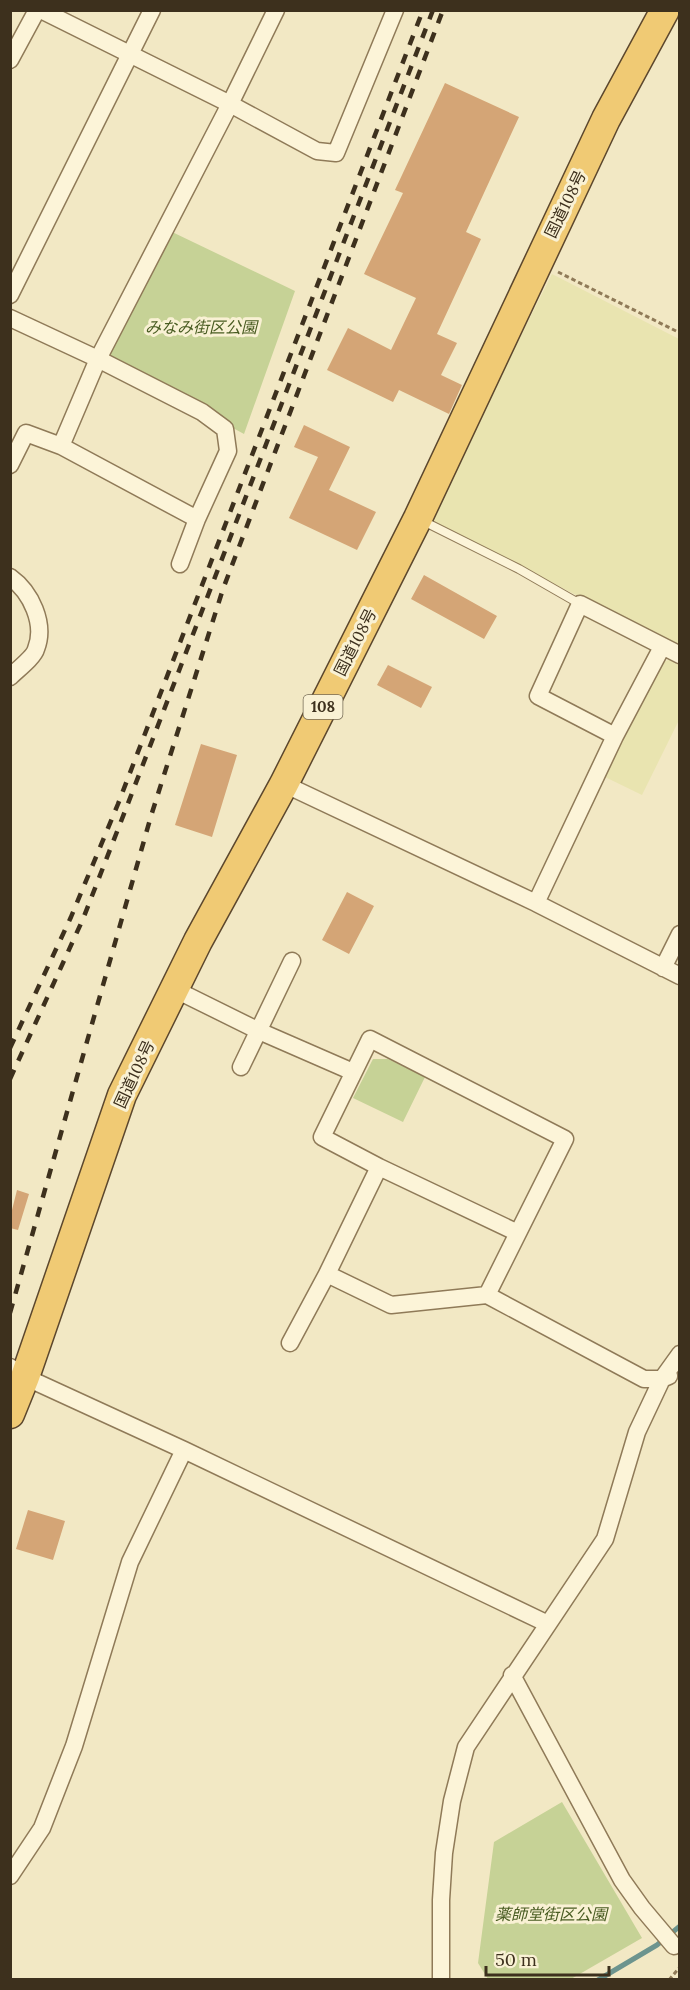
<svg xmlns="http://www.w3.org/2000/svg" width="690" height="1990" font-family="Lora,'Noto Sans JP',serif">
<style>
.farmland{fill:#e9e4b0}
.green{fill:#c6d296}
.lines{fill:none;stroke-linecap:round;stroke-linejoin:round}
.stream{stroke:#6c948e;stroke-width:5}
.building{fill:#d4a576}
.service-casing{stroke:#8f7a58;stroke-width:10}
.minor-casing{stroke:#8f7a58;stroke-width:19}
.trunk-casing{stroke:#5c472d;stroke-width:31}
.path{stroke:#8f7a58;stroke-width:3;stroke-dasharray:4.5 3;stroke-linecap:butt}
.service{stroke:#fcf4d8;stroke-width:8}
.minor{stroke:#fcf4d8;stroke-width:16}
.trunk{stroke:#f0ca74;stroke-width:28}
.rail{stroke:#3d301d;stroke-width:4.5;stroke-dasharray:10 10;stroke-linecap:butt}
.labels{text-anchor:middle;stroke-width:6;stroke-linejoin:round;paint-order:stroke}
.shield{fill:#f9f1d4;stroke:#756a54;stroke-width:1.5}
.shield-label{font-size:15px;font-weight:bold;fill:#3d301d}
.street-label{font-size:16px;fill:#3d301d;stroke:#f9f1d4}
.park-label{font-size:16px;font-style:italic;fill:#495c22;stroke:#f9f1d4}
</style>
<rect width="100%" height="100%" fill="#f2e8c4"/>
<path class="farmland" d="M552 274 679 339V648L428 519Z
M671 659 679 664V720L642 795 605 777 661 663Z"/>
<path class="green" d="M168 230 295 291 244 434 105 358Z
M373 1059H388L425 1077 403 1122 353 1098Z
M562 1802 642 1938 571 1979H488L478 1963 494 1842Z"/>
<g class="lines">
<path class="stream" d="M598 1980 657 1945 680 1926"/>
</g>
<path class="building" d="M445 83 519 117 466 232 481 239 437 334 457 343 441 375 462 385 449 414 399 390 393 402 327 370 348 328 391 350 416 298 364 274 403 193 395 190Z
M304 425 350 447 329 490 376 512 357 550 289 518 318 457 294 447Z
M424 575 497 616 484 639 411 599Z
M388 665 432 687 421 708 377 685Z
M201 744 237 755 212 837 175 825Z
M347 892 374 906 349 954 322 940Z
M17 1190 29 1194 18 1230 10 1228V1218Z
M28 1510 65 1521 53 1560 16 1549Z"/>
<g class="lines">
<defs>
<path id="service" d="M421 520 519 569 580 604"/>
<path id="minor" d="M41 10 230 104 317 151 336 153 395 10
M10 60 37 10
M10 295 152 10
M10 318 98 359 202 412 225 429 228 451 197 519 61 446 98 359 230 104 276 10
M10 465 26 433 61 446
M180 564 197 519
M10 577C31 592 46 624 36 649 34 657 17 670 10 677
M615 736 538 696 580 604 680 655
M284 784 536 903 680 976
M536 903 615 736 662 647
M663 968 680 934
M174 989 259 1031 353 1072
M241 1067 292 961
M327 1274 391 1305 487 1295 644 1379H662L669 1376
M487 1295 565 1139 370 1039 322 1137 379 1167 518 1233
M290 1343 327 1274 379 1167
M10 1367 25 1377 184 1450 548 1624
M512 1675 622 1880 642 1908 674 1946
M10 1876 42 1828 74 1746 130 1562 184 1450
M441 1980V1900L444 1853 452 1801 466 1747 605 1539 637 1432 662 1379 680 1354"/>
<path id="trunk" d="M10 1414 25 1377 122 1095 198 941 284 784 418 518 606 119 665 10"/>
</defs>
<use href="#service" class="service-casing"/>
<use href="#minor" class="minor-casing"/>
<use href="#trunk" class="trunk-casing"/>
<path class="path" d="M558 272 680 333
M669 1980 680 1967"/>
<use href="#service" class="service"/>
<use href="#minor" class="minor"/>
<use href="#trunk" class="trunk"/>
<path class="rail" d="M10 1048 71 917 118 804 423 10
M10 1079 83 919 127 806 433 10
M10 1313 151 816 223 589 443 10"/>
</g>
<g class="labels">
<rect class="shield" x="303.5" y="695" width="39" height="24" rx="4.5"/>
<g class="shield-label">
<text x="323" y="712">108</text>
</g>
<g class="street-label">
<text transform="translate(565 204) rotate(-64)" y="6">国道108号</text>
<text transform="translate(355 642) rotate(-63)" y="6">国道108号</text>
<text transform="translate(134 1074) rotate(-65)" y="6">国道108号</text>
</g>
<g class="park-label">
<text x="201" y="333">みなみ街区公園</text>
<text x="551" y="1920">薬師堂街区公園</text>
</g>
</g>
<rect width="690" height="1990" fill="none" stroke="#3d301d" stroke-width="24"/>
<path d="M486 1966v9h123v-9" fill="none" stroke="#3d301d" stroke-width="3"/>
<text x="495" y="1966" font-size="18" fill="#3d301d" stroke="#f9f1d4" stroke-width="4.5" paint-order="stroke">50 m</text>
</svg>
